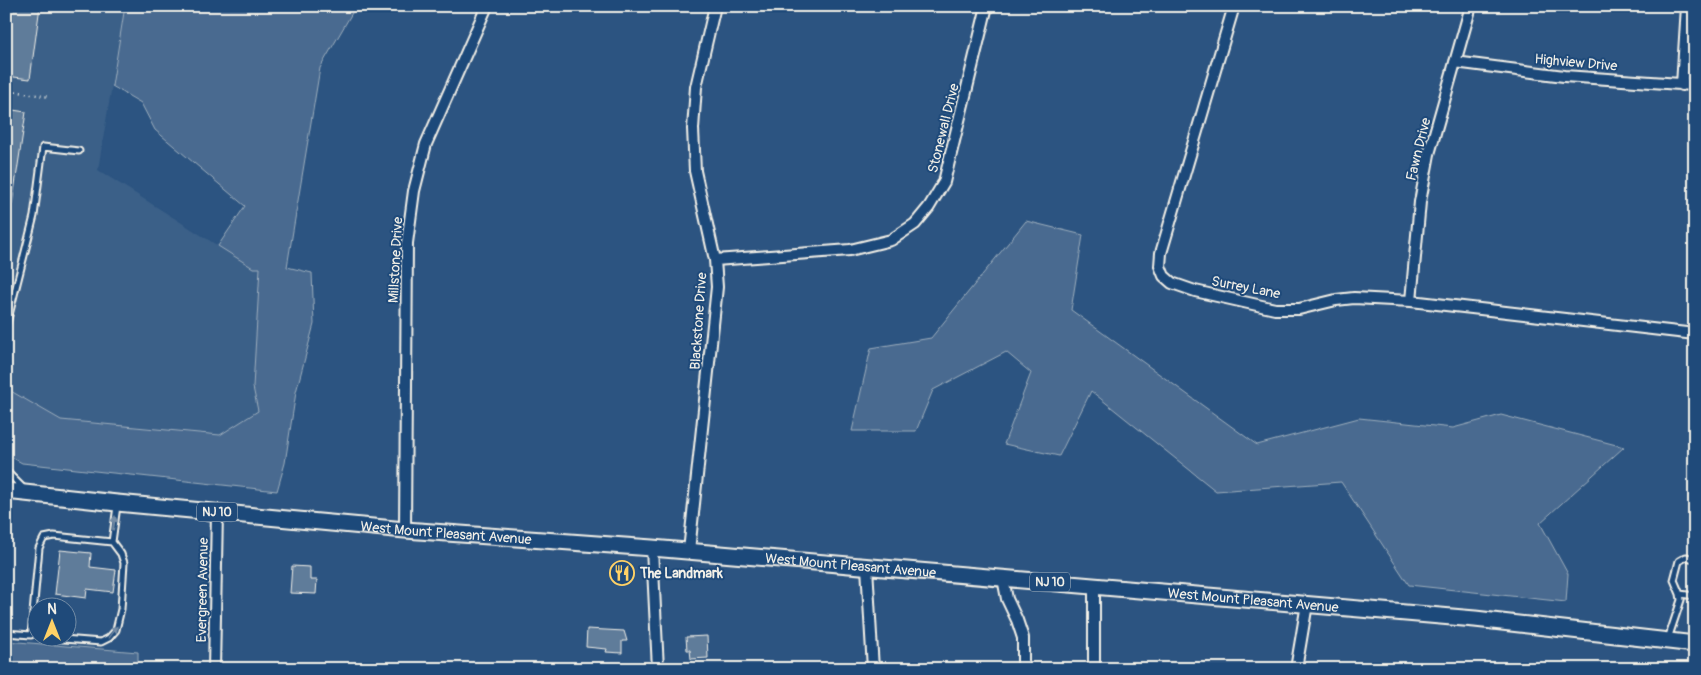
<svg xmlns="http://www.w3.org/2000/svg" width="1701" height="675" font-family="Pangolin,sans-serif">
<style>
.built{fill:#3b6088}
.green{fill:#496b90;stroke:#9eaebc}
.building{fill:#5e7b9a;stroke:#f4f1e8}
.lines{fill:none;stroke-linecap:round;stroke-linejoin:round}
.lane-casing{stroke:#f4f1e8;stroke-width:9}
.street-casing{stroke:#f4f1e8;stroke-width:14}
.primary-casing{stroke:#f4f1e8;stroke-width:19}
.path{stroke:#f4f1e8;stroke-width:2.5;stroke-dasharray:1 4;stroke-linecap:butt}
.lane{stroke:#1f4a7a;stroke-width:5}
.street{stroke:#1f4a7a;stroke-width:10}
.primary{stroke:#1f4a7a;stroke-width:15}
.oneway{fill:#748da6}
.labels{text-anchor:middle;stroke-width:4;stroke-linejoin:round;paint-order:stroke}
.shield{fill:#1f4a7a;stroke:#b4bfc7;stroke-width:1}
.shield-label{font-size:12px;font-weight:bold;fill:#f4f1e8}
.street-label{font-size:14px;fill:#f4f1e8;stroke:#1f4a7a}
.poi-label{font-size:14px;font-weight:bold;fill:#f4f1e8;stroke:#1f4a7a;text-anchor:start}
</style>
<rect width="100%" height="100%" fill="#2c5481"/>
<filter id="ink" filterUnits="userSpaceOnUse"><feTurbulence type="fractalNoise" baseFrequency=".02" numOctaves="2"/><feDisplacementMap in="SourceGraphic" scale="10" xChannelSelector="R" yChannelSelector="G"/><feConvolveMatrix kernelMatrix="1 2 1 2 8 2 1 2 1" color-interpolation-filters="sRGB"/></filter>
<g filter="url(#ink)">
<path class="built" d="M6 6H125L98 170 253 268H260L253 387 258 412 220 435 61 420 9 390 6 392Z"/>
<path class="green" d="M125 6H356L320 68 287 267 312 273 314 324 296 392 285 463 277 491 22 463 6 454V395L9 390 61 420 220 435 258 411 253 387 260 268H253L218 246 245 206 155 130 141 103 112 86Z
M1026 221 1083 235 1071 310 1257 445 1359 418 1453 428 1501 415 1624 447 1540 523 1568 574 1566 602 1409 585 1341 482 1216 491 1091 391 1059 456 1004 444 1031 373 1006 352 933 390 916 431H852L871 348 931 338Z
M6 641 138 652V669H84L6 663Z"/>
<path class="building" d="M6 6H40L30 79 6 76Z
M6 109 26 112 12 205 6 204Z
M60 550 91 553 90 567 116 570 113 592 87 589 86 598 55 594Z
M292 566 310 567V580H317L316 594 290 593Z
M587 629 624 631 627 641H622V653L606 652 607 649 586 647Z
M707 636 708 658 691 659 690 650H687L686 637Z"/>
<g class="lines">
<defs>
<path id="lane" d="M6 327 34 216 43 147 79 151
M6 471 25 490
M112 542 117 506
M1680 594 1695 596
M6 633 31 635 39 548 44 538 54 536 112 542 121 554 124 563 121 609 116 630 109 638 101 642 51 638
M1668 639 1681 600 1680 594 1674 580 1679 561 1686 557 1695 559"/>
<path id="street" d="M1234 6 1161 253 1160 266 1164 276 1172 283 1195 291 1275 309H1299L1336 300 1354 298 1411 301 1695 334
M1455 62 1564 76 1695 85
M1682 85 1687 6
M715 260 850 250 891 240 915 224 929 207 944 182 987 6
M1411 301 1420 202 1429 154 1471 6
M405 530 407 243 414 191 426 144 487 6
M652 548 658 669
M689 551 717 287 715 260 695 171 693 129 696 87 715 6
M867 567 873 669
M1003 578 1007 599 1017 620 1023 638V669
M214 669 217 512
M1094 669V586
M1296 669 1307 604"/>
<g id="primary">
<path id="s1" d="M6 491 117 503 405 530 652 548 1475 619 1695 644"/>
</g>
</defs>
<use href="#lane" class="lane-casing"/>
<use href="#street" class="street-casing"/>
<use href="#primary" class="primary-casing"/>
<path class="path" d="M6 90 50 97"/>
<use href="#lane" class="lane"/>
<use href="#street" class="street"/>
<use href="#primary" class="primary"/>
</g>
<defs><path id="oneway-solid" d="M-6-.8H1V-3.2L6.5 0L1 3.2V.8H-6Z" transform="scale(1.25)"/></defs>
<g class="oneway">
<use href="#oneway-solid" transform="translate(114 523) rotate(-82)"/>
<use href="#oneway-solid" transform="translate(113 632) rotate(-54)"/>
</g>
</g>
<defs>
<symbol id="restaurant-ring" viewBox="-11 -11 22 22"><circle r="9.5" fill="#1f4a7a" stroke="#ffd166" stroke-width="1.5"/><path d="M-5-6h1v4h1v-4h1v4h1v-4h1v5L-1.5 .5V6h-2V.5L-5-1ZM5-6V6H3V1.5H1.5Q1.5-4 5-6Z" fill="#ffd166"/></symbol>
</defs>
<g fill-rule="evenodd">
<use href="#restaurant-ring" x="608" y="559" width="28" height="28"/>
</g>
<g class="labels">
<g class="shield">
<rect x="197" y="502.5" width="40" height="19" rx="4"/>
<rect x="1030" y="572.5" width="40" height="19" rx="4"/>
</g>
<g class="shield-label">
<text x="217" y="516">NJ 10</text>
<text x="1050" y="586">NJ 10</text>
</g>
<g class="street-label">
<text transform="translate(1576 62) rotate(5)" y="5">Highview Drive</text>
<text transform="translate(943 128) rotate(-76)" y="5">Stonewall Drive</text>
<text transform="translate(1418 149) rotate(-76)" y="5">Fawn Drive</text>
<text transform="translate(395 260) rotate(-87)" y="5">Millstone Drive</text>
<text transform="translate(1246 287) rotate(11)" y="5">Surrey Lane</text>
<text transform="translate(698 321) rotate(-86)" y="5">Blackstone Drive</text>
<text dy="5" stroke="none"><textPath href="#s1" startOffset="442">West Mount Pleasant Avenue</textPath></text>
<text dy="5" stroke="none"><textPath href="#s1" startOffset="848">West Mount Pleasant Avenue</textPath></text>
<text transform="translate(202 590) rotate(-89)" y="5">Evergreen Avenue</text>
<text dy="5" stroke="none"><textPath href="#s1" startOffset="1252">West Mount Pleasant Avenue</textPath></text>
</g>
<g class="poi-label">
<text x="640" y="578">The Landmark</text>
</g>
</g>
<rect width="1701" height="675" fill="none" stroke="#1f4a7a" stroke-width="25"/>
<rect x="12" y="12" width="1676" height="650" fill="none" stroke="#f4f1e8" stroke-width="2" filter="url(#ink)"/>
<g transform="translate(52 622)"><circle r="24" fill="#1f4a7a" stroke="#748da6"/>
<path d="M0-4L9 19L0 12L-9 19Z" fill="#ffd166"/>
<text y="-8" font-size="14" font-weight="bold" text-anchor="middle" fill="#f4f1e8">N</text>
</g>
</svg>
